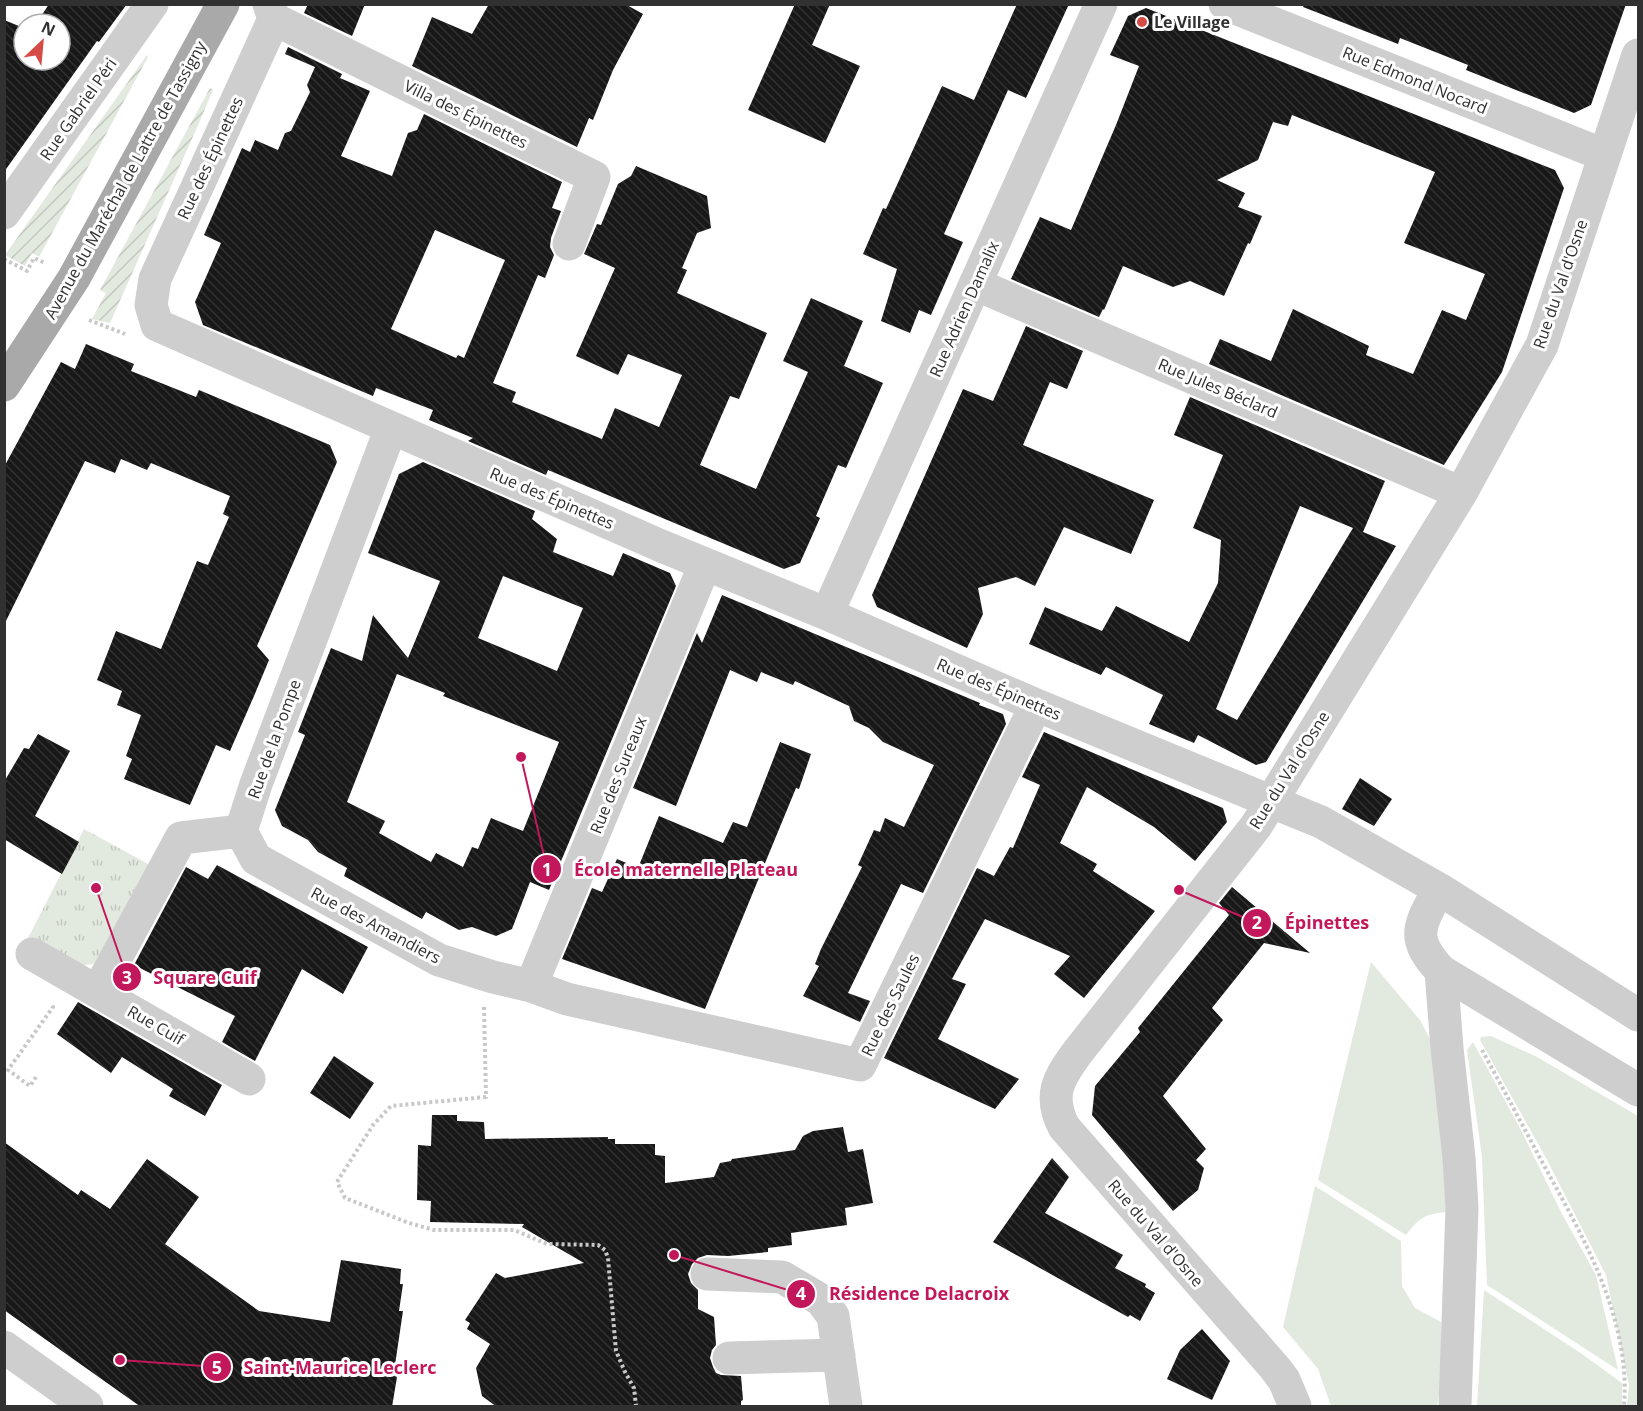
<svg xmlns="http://www.w3.org/2000/svg" width="1643" height="1411" font-family="'Open Sans',sans-serif">
<style>
.grass{fill:#e2e9de}
.park{fill:url(#park-tufts)}
.garden{fill:url(#garden-furrows)}
.building{fill:url(#building-back-hatch);fill-rule:evenodd}
.lines{fill:none;stroke-linecap:round;stroke-linejoin:round}
.path{stroke:#c8c8c8;stroke-width:4;stroke-dasharray:3 3;stroke-linecap:butt}
.minor{stroke:#cecece;stroke-width:33}
.major{stroke:#a9a9a9;stroke-width:33}
.poi-dot{fill:#d54c46;stroke:#fff;stroke-width:2}
.labels{text-anchor:middle;stroke-width:6;stroke-linejoin:round;paint-order:stroke}
.poi-label{font-size:16px;font-weight:bold;fill:#313131;stroke:#fff;text-anchor:start}
.street-label{font-size:16px;fill:#313131;stroke:#fff}
.leader{fill:none;stroke:#c2185b;stroke-width:2}
.callout-dot{fill:#c2185b;stroke:#fff;stroke-width:2}
.mark-label{font-size:18px;text-anchor:middle;font-weight:bold;fill:#fff}
.callout-label{font-size:18px;text-anchor:middle;font-weight:bold;fill:#c2185b;stroke:#fff;stroke-width:6;stroke-linejoin:round;paint-order:stroke}
</style>
<defs>
<pattern id="park-tufts" width="24" height="20" patternUnits="userSpaceOnUse" patternTransform="scale(1.5)"><rect width="24" height="20" fill="#e2e9de"/><path d="M3 7l-1-3M5 7V3M7 7l1-3M15 17l-1-3M17 17v-4M19 17l1-3" fill="none" stroke="#c2c8bf"/></pattern>
<pattern id="garden-furrows" width="10" height="10" patternUnits="userSpaceOnUse" patternTransform="scale(1.5)"><rect width="10" height="10" fill="#e2e9de"/><path d="M-1 1l2-2M0 10L10 0M9 11l2-2" fill="none" stroke="#c2c8bf"/></pattern>
<pattern id="building-back-hatch" width="6" height="6" patternUnits="userSpaceOnUse" patternTransform="scale(1.5)"><rect width="6" height="6" fill="#181818"/><path d="M-1 5l2 2M0 0l6 6M5-1l2 2" fill="none" stroke="#313131"/></pattern>
</defs>
<rect width="100%" height="100%" fill="#fff"/>
<path class="grass" d="M1371 962 1420 1020 1430 1039 1441 1130 1447 1212C1424 1214 1419 1218 1406 1235L1318 1180Z
M1491 1036 1537 1057 1638 1116V1406H1627L1629 1385 1606 1275 1546 1158 1480 1040 1481 1037Z
M1473 1042 1521 1130 1562 1214 1596 1275 1618 1370 1487 1285 1482 1157 1467 1050Z
M1315 1186 1401 1241 1402 1286 1415 1308 1441 1322 1442 1377 1437 1406H1331L1318 1369 1283 1327Z
M1484 1290 1582 1354 1622 1383V1406H1477Z"/>
<path class="park" d="M84 829 150 865 94 964 79 966 71 964 28 938Z"/>
<path class="garden" d="M147 55 148 57 39 257 32 253 25 266 5 255Z
M210 88 213 90 199 123 110 323 92 319 106 293 100 290Z"/>
<path class="building" d="M49 4H127L99 42 97 41 4 172V20L24 28V60H60V24H28L32 15 40 18Z
M308 4H365L352 36 304 13Z
M489 4H625L643 14 613 70 593 120 589 118 577 147 412 66 432 17 472 34Z
M795 4H830L812 45 860 66 825 143 748 110Z
M1017 4H1069L1026 98 1008 90 944 234 963 242 931 315 919 310 910 333 881 321 897 269 863 254 883 208 886 209 942 86 974 100Z
M1304 4H1626L1591 105 1574 113 1466 70 1468 65 1400 38 1398 44 1303 7Z
M1146 8 1555 170 1564 188 1502 372 1444 465 1209 364 1220 339 1271 361 1293 309 1369 346 1366 355 1413 374 1442 310 1466 320 1485 274 1404 243 1435 172 1292 115 1288 126 1273 122 1258 160 1217 180 1245 193 1238 207 1262 216 1250 244 1248 243 1224 296 1190 281 1173 287 1123 266 1104 310 1103 309 1099 317 1011 279 1040 217 1071 230 1116 125 1139 66 1110 55 1128 16Z
M288 47 342 74 340 78 370 91 341 156 392 176 408 133 417 130 424 114 562 182 552 208 561 211 551 238 550 247 554 255 545 278 538 275 493 383 516 392 512 402 602 439 615 408 659 427 682 375 628 354 618 375 576 356 615 268 584 254 597 224 601 225 618 184 631 176 636 166 707 196 711 228 697 233 682 268 687 270 677 293 767 333 739 399 730 396 700 465 756 489 808 372 783 361 811 298 863 321 844 366 883 383 846 468 838 465 816 516 820 518 800 563 784 569 548 470 546 475 468 441 473 438 429 420 433 410 376 388 373 396 203 325 195 302 221 243 204 235 242 148 250 152 255 140 278 150 285 133 291 131 310 92 307 85 315 67 285 54ZM435 230 505 260 464 358 458 355 456 358 391 329Z
M1026 326 1083 351 1067 389 1050 382 1023 445 1154 500 1131 554 1064 527 1035 586 1016 577 978 588 983 614 967 648 877 607 872 595 963 389 993 401Z
M86 344 134 364 131 371 196 397 199 390 330 445 337 462 257 646 269 660 254 696 230 751 216 745 190 805 124 779 132 759 126 756 141 715 117 705 122 691 97 680 116 631 161 649 197 561 208 565 229 517 223 514 230 496 151 463 147 470 121 459 115 473 85 461 4 625V467L61 362 75 369Z
M1190 397 1385 481 1363 532 1356 529 1396 546 1266 762 1256 765 1198 735 1194 743 1149 724 1163 695 1106 667 1101 675 1029 644 1045 607 1102 631 1116 606 1189 642 1218 583 1221 540 1193 528 1223 455 1174 435ZM1300 506 1353 528 1237 720 1216 709Z
M423 462 535 511 532 519 557 539 553 552 613 576 623 553 670 573 676 586 549 890 530 882 512 929 496 936 472 927 459 930 426 912 422 919 344 876 347 868 318 852 308 840 282 826 275 810 305 735 298 732 331 648 362 661 373 615 408 658 440 581 368 553 399 474ZM503 576 583 608 557 671 478 638ZM397 674 445 693 443 696 559 742 523 831 491 818 478 849 472 847 463 867 436 853 431 862 379 833 385 821 347 802Z
M722 595 980 703 979 705 1003 714 1006 724 923 893 901 884 848 993 870 1001 860 1022 803 996 819 966 815 964 821 949 862 867 858 865 874 830 880 832 885 818 904 827 934 765 883 742 869 728 854 721 849 706 795 681 793 685 761 672 757 682 730 670 676 806 633 788 697 633 702 643Z
M1044 732 1223 808 1227 822 1195 861 1154 827 1087 787 1060 843 1097 864 1093 871 1155 911 1084 998 1054 974 1070 956 985 919 952 979 966 984 938 1039 1019 1079 995 1109 884 1058 977 868 994 876 1010 847 1013 848 1040 785 1022 777Z
M38 734 70 751 35 816 79 842 62 874 4 839V782L24 748 29 749Z
M780 742 811 754 799 789 796 788 705 1009 562 959 592 888 602 892 617 859 638 868 659 816 723 843 733 822 747 827Z
M1360 778 1392 799 1374 826 1342 809Z
M217 865 368 947 343 994 302 969 255 1061 222 1042 235 1016 134 965 186 867 208 879Z
M1232 887 1310 953 1264 943 1212 1008 1223 1020 1163 1096 1206 1149 1196 1160 1204 1168 1198 1190 1173 1211 1092 1115 1095 1086 1140 1032 1138 1028 1229 915 1219 903Z
M78 1002 222 1085 205 1116 169 1096 173 1089 122 1057 111 1073 57 1034Z
M334 1056 374 1083 350 1119 310 1093Z
M432 1115H457V1121L484 1122 485 1139 608 1137V1139H615V1144H655V1155L665 1156V1183L714 1177 720 1163 731 1161 732 1159 795 1150 803 1136 813 1131 843 1127 848 1152 863 1149 873 1203 845 1208 847 1225 791 1233 792 1245 768 1248V1252L728 1256 707 1255 698 1258 692 1264 688 1274 691 1283 698 1290V1309L714 1317 716 1345 712 1350 710 1358 713 1367 716 1373 721 1375 741 1376 743 1400 741 1401V1407H497L482 1396 476 1368 490 1344 467 1329 470 1323 465 1320 496 1273 505 1278 584 1263 522 1227 524 1224 430 1222 431 1201 417 1200 418 1145 431 1146Z
M4 1142 78 1195 81 1190 110 1209 147 1159 199 1197 165 1244 259 1311 330 1322 341 1260 401 1269 400 1284H403L399 1311H403L395 1365H399L392 1407H141L4 1310Z
M1052 1158 1069 1177 1045 1213 1123 1255 1115 1268 1146 1284 1145 1287 1155 1293 1140 1321 1130 1315 1128 1317 993 1242Z
M1202 1329 1230 1361 1212 1400 1167 1379 1180 1350Z"/>
<g class="lines">
<path class="path" d="M4 259 27 271 34 258 45 263
M89 320 125 334
M484 1007 486 1097 391 1106 373 1125 337 1182 345 1198 409 1223 434 1230H514L547 1244 598 1245 605 1250 608 1258 616 1351 625 1372 634 1388 636 1406
M1482 1050C1504 1090 1525 1130 1547 1171 1586 1242 1631 1322 1624 1406
M36 1077 30 1086 8 1070 53 1007 51 1005"/>
<path class="minor" d="M269 4 274 19 155 279 151 305 157 325 659 545 827 614 1036 705 1321 822 1439 889 1638 1015
M1225 4 1604 155
M274 19 594 177 569 244
M4 213 152 4
M975 284 1461 493
M827 614 1101 4
M241 831 256 859 439 960 493 977 531 986 567 999 860 1065 1036 705
M1439 889C1420 925 1409 937 1441 971L1638 1090
M32 954 249 1079
M1441 971 1447 1048 1459 1158 1462 1208 1455 1406
M531 986 705 564
M98 991 181 838 241 831 256 784 391 428
M707 1274 782 1277 821 1300 833 1316 846 1406
M4 1347 87 1406
M729 1358 839 1355
M1295 1406 1284 1380 1275 1368 1064 1127C1048 1096 1058 1079 1077 1053L1256 826 1461 493 1542 345 1638 55"/>
<path class="major" d="M4 385 74 278 223 4"/>
</g>
<circle class="poi-dot" cx="1142" cy="22" r="6"/>
<g class="labels">
<g class="poi-label">
<text x="1154" y="28">Le Village</text>
</g>
<g class="street-label">
<text transform="translate(1415 80) rotate(22)" y="6">Rue Edmond Nocard</text>
<text transform="translate(78 109) rotate(-55)" y="6">Rue Gabriel Péri</text>
<text transform="translate(466 114) rotate(26)" y="6">Villa des Épinettes</text>
<text transform="translate(210 158) rotate(-65)" y="6">Rue des Épinettes</text>
<text transform="translate(125 180) rotate(-61)" y="6">Avenue du Maréchal de Lattre de Tassigny</text>
<text transform="translate(1560 284) rotate(-71)" y="6">Rue du Val d'Osne</text>
<text transform="translate(964 309) rotate(-66)" y="6">Rue Adrien Damalix</text>
<text transform="translate(1218 388) rotate(23)" y="6">Rue Jules Béclard</text>
<text transform="translate(552 498) rotate(23)" y="6">Rue des Épinettes</text>
<text transform="translate(999 689) rotate(23)" y="6">Rue des Épinettes</text>
<text transform="translate(274 739) rotate(-70)" y="6">Rue de la Pompe</text>
<text transform="translate(1289 770) rotate(-58)" y="6">Rue du Val d'Osne</text>
<text transform="translate(618 775) rotate(-68)" y="6">Rue des Sureaux</text>
<text transform="translate(376 925) rotate(28)" y="6">Rue des Amandiers</text>
<text transform="translate(890 1005) rotate(-64)" y="6">Rue des Saules</text>
<text transform="translate(156 1025) rotate(30)" y="6">Rue Cuif</text>
<text transform="translate(1156 1233) rotate(49)" y="6">Rue du Val d'Osne</text>
</g>
</g>
<path class="leader" d="M521 757L547 869M1179 890L1257 923M96 888L127 977M674 1255L801 1294M120 1360L217 1367"/>
<g class="callout-dot">
<circle cx="521" cy="757" r="6"/>
<circle cx="1179" cy="890" r="6"/>
<circle cx="96" cy="888" r="6"/>
<circle cx="674" cy="1255" r="6"/>
<circle cx="120" cy="1360" r="6"/>
<circle cx="547" cy="869" r="15"/>
<circle cx="1257" cy="923" r="15"/>
<circle cx="127" cy="977" r="15"/>
<circle cx="801" cy="1294" r="15"/>
<circle cx="217" cy="1367" r="15"/>
</g>
<g class="mark-label">
<text x="547" y="876">1</text>
<text x="1257" y="929">2</text>
<text x="127" y="984">3</text>
<text x="801" y="1300">4</text>
<text x="217" y="1374">5</text>
</g>
<g class="callout-label">
<text x="686" y="876">École maternelle Plateau</text>
<text x="1327" y="929">Épinettes</text>
<text x="205" y="984">Square Cuif</text>
<text x="919" y="1300">Résidence Delacroix</text>
<text x="340" y="1374">Saint-Maurice Leclerc</text>
</g>
<rect width="1643" height="1411" fill="none" stroke="#313131" stroke-width="12"/>
<g transform="translate(42 42) rotate(26)"><circle r="28" fill="#ffffff" stroke="#adadad" stroke-width="1.5"/>
<path d="M0-4.5L10 22L0 15L-10 22Z" fill="#d54c46"/>
<text y="-9" font-size="16" font-weight="bold" text-anchor="middle" fill="#313131">N</text>
</g>
</svg>
